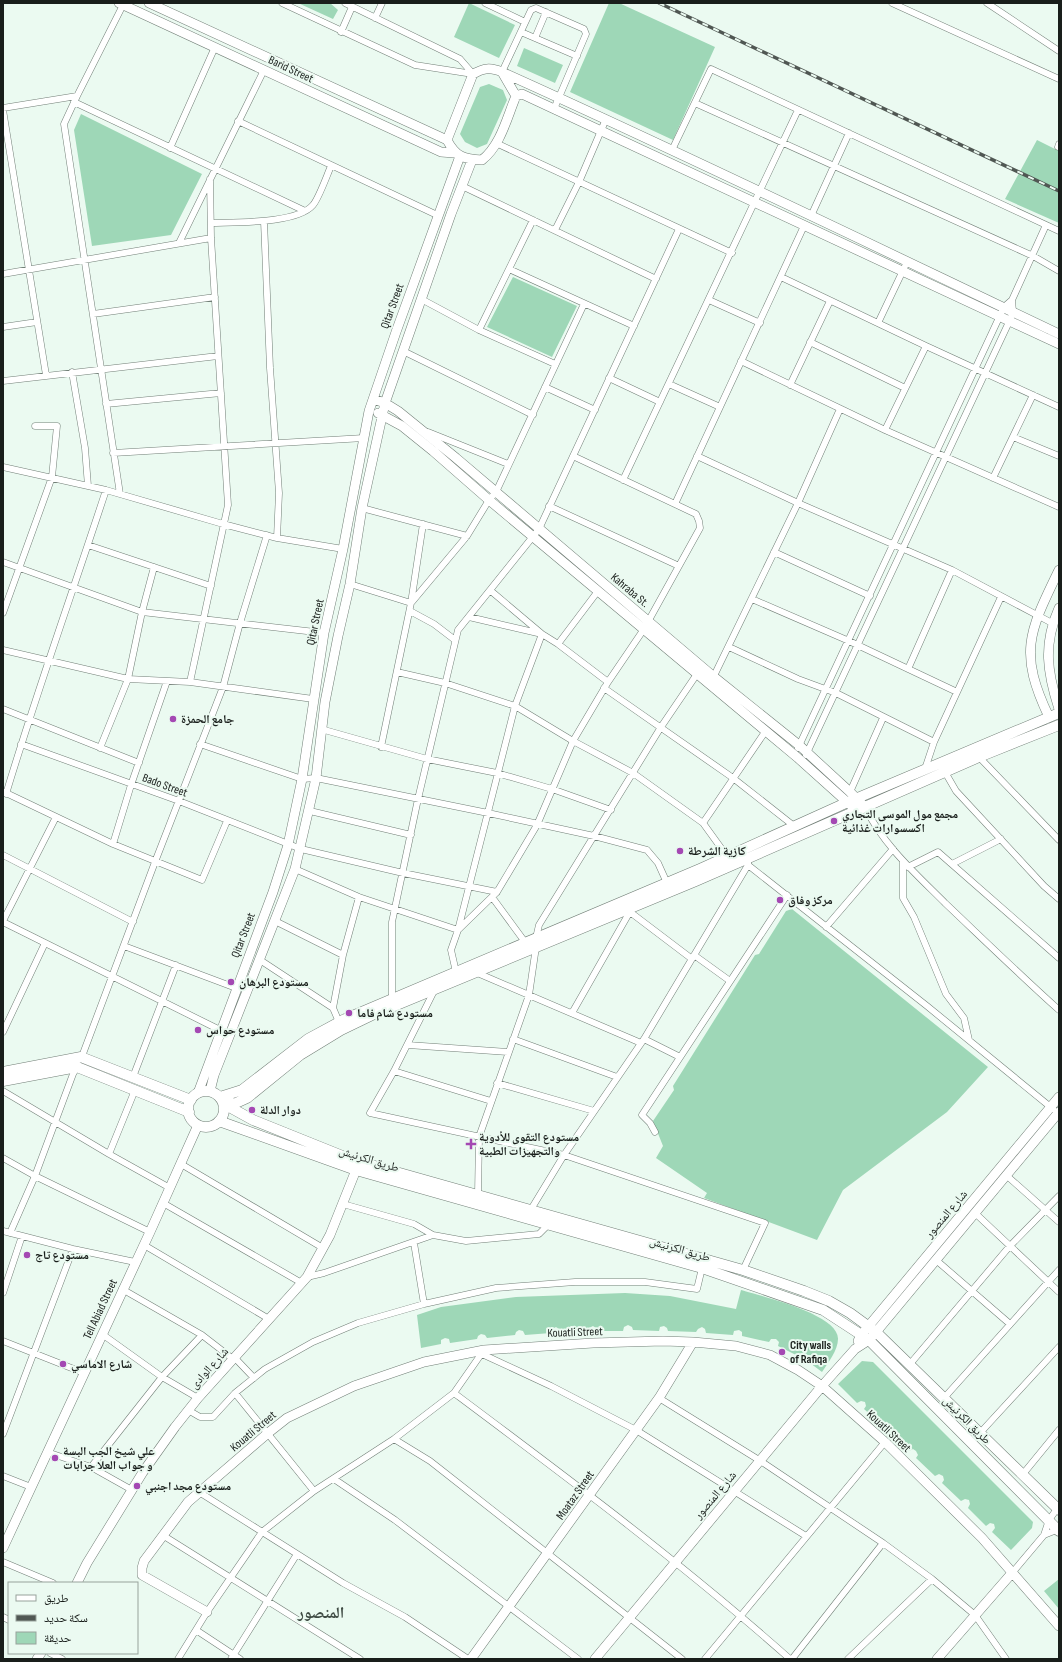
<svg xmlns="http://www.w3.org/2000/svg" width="1062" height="1662" font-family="'Sofia Sans Condensed','Noto Naskh Arabic',sans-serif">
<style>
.green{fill:#9ed7b7}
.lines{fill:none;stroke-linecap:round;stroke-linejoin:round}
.street-casing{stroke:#727f77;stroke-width:7}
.secondary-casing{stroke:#727f77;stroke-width:10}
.primary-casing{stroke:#727f77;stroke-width:11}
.street{stroke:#fff;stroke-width:6}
.secondary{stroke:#fff;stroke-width:9}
.primary{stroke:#fff;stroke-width:10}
.rail-casing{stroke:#505753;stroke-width:3.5}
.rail{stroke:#ebfaf1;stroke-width:2;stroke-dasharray:6;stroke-linecap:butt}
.poi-dot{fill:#a448b3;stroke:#ebfaf1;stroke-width:1.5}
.labels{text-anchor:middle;stroke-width:4;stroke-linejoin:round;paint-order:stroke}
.street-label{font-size:12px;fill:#191e1b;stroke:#ebfaf1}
.poi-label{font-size:12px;font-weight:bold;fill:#191e1b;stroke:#ebfaf1;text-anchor:start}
.district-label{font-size:16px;font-weight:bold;fill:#3f4b44;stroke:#ebfaf1}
</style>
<rect width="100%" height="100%" fill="#ebfaf1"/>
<path class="green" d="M298 3H330L338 10 333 19Z
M469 3 515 25 499 58 454 37Z
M609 3H619L715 47 673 140 570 92Z
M524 48 563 65 555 83 517 66Z
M489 84 503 90 507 100 487 144 477 148 465 142 460 134 480 87Z
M81 114 202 174 171 235 92 246 74 130Z
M1037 140 1059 151V223L1005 199Z
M513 277 577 306 552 357 487 327Z
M792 909 988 1067 947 1112 843 1190 817 1240 704 1198 707 1193 656 1158 663 1146 653 1121 674 1090 673 1086 755 955 759 954 786 911Z
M741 1290C761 1296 839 1314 838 1339 838 1350 828 1363 822 1372L810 1363 811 1359 809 1355H805L802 1358 778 1346 779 1342 776 1339H771L769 1342 742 1336V1332L739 1330 734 1331 733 1335 706 1333 705 1329 702 1327 698 1329 696 1332 668 1331 667 1328 664 1326 660 1327 659 1331 633 1330 632 1327 628 1325 624 1327 623 1331H598L596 1328 593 1326 589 1328 588 1331 561 1333 559 1329 556 1327 552 1329 551 1333 525 1335 523 1331 519 1330 516 1332 515 1335 487 1338 485 1335 481 1334 478 1336 477 1339 450 1343 449 1339 445 1338 441 1340V1344L421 1348 417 1315 441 1307 516 1297 625 1293 670 1296 736 1309Z
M862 1361 873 1362 1033 1522 1032 1528 1011 1550 992 1532 995 1528 994 1524 990 1523 986 1526 968 1508 970 1504 969 1500 965 1499 961 1501 942 1483 944 1480 943 1476 939 1474 935 1476 916 1458 918 1455 916 1451 913 1449 909 1451 890 1433 891 1430 890 1426 886 1424 883 1426 864 1409 866 1406 865 1402 861 1401 857 1403 838 1384Z
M1059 1579V1609L1044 1591Z"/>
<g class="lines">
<defs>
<path id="street" d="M282 3 415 65 473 74
M345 3 460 59 473 74
M485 3 525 22
M892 3 1059 79
M987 3 1059 51
M375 18 382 3
M341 32 352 7
M521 32 577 56
M535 38 546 12
M502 72 531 10 536 8 584 29 586 34 554 109
M77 96 64 124 120 494
M74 102 305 211
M695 103 1033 256 1059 271
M3 108 77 96 123 5
M3 110 46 375
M238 121 437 215
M496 143 732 253
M1058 147 1059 144
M170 148 215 47
M672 150 711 69 1059 231
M462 186 656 279
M811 216 849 133
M264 221 270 368 279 493 277 538
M211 223C235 222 297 224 313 205 319 198 327 175 331 166
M555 230 579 182 606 119
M179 243 264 70
M509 269 634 326
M3 274 211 238
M781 277 926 346 1059 407
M423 300 479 330 555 364
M709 300 760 323
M93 314 215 297
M878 323 907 262
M3 327 37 322
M479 330 533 220
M810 342 905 388
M403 351 533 415
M741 361 885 430 1059 507
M72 372 85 448 88 486
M609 378 660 402
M3 381 218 356
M669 384 720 407
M790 385 830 301
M545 387 595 410
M106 404 221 393
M885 430 926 346
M428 432 508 464
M1013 437 1059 456
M113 453 364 438
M697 456 798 503 952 570 1052 623
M3 467 106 490 223 524 277 538 343 549
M993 478 1033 395
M623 480 798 110
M675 504 804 226
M549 506 679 566
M362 508 467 536
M88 545 211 586
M774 552 870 596
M3 562 142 612 324 633
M350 584 411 603 467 536 489 500 496 492 584 304
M752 599 849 641 957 692
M410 611 434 624 455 640
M3 613 52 477 57 426H35
M469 617 542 634 558 644 608 682
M558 644 598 591
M729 647 798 679 836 693 934 742
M3 650 128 679 190 682 313 699
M908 669 952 570
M397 672 445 683 515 706 573 741 633 773 703 823 729 859
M712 680 798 503 840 409
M190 682 228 505 211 238 210 179
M604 688 733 778 794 826
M3 709 139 763
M321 729 427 759 497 773 552 789 611 810
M21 744 179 801 301 849 403 873 497 892
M200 744 302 779 316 778 488 813 594 836 647 850 658 863 667 883
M381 747 411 603 423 524
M100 748 128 679 142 612 154 567
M798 748 1004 307 1012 300 1046 225
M806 755 1009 322 1013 312 1012 300
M979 757 1059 840
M925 769 934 742 1001 597
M945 772 956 791 1044 886 1059 899
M4 792 113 844 202 880 227 821
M850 792 883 718
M6 794C37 691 73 591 106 490
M865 807C883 845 916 874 945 903 983 939 1020 975 1059 1010
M310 811 411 835
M703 823 765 732
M113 844 131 785 167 681
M3 855 133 922
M903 862V898L914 917 946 994 964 1018 969 1040
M952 864 1001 839
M748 865 927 1006 1053 1109
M908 867 938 852 1059 958
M295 869 359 897 458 930 497 892 537 825 573 741 608 682 644 629 700 528 699 521 696 514 573 456
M492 897 525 942
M630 912 692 959
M3 921 56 817
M275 921 343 955
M3 922 220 1030
M826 927 893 849
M536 938 539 925 661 727 697 674
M124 946 236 988
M694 955 730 981
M260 960 333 1008
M456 972 451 950 458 930 515 706 542 634 491 591
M475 972 641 1043
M435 989 394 1071 370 1113 564 1155 765 1223 743 1270
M392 999V922L418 799 458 630 539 529 679 229
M572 1013 632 908
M339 1022 333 1008 343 955 359 897
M3 1032 45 943
M513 1039 617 1077
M644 1039 680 1057
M408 1045 508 1052
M81 1059 155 862 223 687 240 623 267 535
M394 1071 491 1101
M133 1077 176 965
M497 1083 594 1111
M3 1091 109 1154 170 1188
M655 1132 650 1123 642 1115 787 895
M109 1154 135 1090
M3 1158 35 1176 150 1232
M181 1164 323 1248
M1006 1175 1059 1222
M478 1195 479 1137 529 995 536 947
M163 1203 300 1282
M343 1204 414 1224 433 1235
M530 1211 564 1155 644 1039 748 865V856
M975 1213 1059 1292
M3 1231 73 1249 135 1262
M10 1233 35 1176 73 1074 77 1067
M414 1243 424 1304
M144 1245 269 1319
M936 1260 1010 1324
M307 1277 324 1273 433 1235 466 1241 539 1234 548 1225
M122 1289 202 1335
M3 1293 22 1236
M102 1334 162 1377 198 1398
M3 1341 84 1373
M482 1354 551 1386 636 1430 806 1536
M234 1357 254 1378
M910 1364 1009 1247 1059 1196
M235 1393 314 1491
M454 1393C569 1479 683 1564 790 1659
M659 1398 759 1460 883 1543 932 1579 975 1615 1006 1659
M944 1398 1059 1270
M188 1410 200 1417H213L235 1393 265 1369 313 1342 358 1323 424 1304 496 1288 575 1282H645L697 1289 702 1268
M980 1433 1059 1347
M3 1434 73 1249
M394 1439 430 1461 682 1659
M47 1452 91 1467 132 1490
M91 1467 162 1377 202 1335 233 1359
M1023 1474 1059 1430
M3 1476 31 1487
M334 1479 395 1520 578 1659
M199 1492 343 1583 405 1617 468 1659
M1044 1535 1049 1520 1059 1506
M164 1536 360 1659
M3 1562 53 1583
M1012 1573 1044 1535 1059 1529
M3 1617 9 1620
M196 1630 240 1659
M50 1653 62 1659
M178 1659 207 1612 262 1532 314 1491 394 1439 454 1393 484 1350
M231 1659 297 1554
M705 1659 885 1442
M792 1659 883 1543
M848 1659 932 1579"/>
<path id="secondary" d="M119 3 441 152 454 153
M149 3 447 140
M502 72 516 96C507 117 501 145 482 160 464 159 456 157 447 140L473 74C484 68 490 67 502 72 689 156 874 246 1059 334
M516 96 522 94 1059 344
M373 399 385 403 398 411 456 458 714 677 800 746 850 792 865 807
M378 413 402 426 433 451 489 500 798 758 857 811
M1059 608C1043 644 1047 672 1059 709
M1049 717C1018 652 1029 632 1059 570
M210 1091 214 1075 295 869 316 778 325 702 338 636 350 584 362 508 385 403 451 214 472 160
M198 1093 273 892 288 845 302 779 324 633 343 549 369 411 396 332 460 156
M858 1341 862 1334 1059 1097
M3 1548 150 1232 198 1125
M77 1583 87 1563 143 1472 175 1427 198 1398 307 1277 330 1235 356 1170
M207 1612 142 1575V1568L144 1561 188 1502 268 1433 287 1418 354 1386 424 1362 484 1350 593 1343 663 1341 693 1342 736 1346 770 1355 798 1370 822 1386 885 1442 982 1538 1059 1626
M37 1659 41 1653
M471 1659 659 1398 693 1342
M595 1659 822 1386 855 1349 869 1340 876 1332 1059 1112
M937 1659 1012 1573"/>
<path id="primary" d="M3 1072 81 1057 191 1100
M3 1081 77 1067 189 1112
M188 1109a18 18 0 1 1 36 0a18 18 0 1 1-36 0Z
M220 1097 242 1090 308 1039 345 1019 702 868 848 802 1059 713
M224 1104 253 1120 350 1159 743 1270 804 1291 829 1301 850 1313 876 1332 1059 1510
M224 1104 236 1103 247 1098 300 1055 341 1030 370 1016 696 881 979 757 1059 725
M219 1121 356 1170 702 1268 823 1310 869 1340 1059 1531"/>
</defs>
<use href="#street" class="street-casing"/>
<use href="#secondary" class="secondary-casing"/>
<use href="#primary" class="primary-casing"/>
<use href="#street" class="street"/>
<use href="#secondary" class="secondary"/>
<use href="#primary" class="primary"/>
<defs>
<path id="rail" d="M659 3 1059 191"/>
</defs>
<use href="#rail" class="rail-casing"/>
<use href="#rail" class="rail"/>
</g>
<g class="poi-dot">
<circle cx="173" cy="719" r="4"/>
<circle cx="834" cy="821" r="4"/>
<circle cx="680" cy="851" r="4"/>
<circle cx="780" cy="900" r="4"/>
<circle cx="231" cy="982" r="4"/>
<circle cx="349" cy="1013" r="4"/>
<circle cx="198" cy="1030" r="4"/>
<circle cx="252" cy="1110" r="4"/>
<path d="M469 1138h4v4h4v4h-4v4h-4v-4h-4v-4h4z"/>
<circle cx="27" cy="1255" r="4"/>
<circle cx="782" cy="1352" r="4"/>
<circle cx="63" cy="1364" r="4"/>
<circle cx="55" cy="1458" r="4"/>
<circle cx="137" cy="1486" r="4"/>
</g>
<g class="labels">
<g class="street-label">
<text transform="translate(291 69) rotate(25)" y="4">Barid Street</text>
<text transform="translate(392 306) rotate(-70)" y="4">Qitar Street</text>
<text transform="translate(630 590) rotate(40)" y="4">Kahraba St.</text>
<text transform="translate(315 622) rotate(-78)" y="4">Qitar Street</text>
<text transform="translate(165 785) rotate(20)" y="4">Bado Street</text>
<text transform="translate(243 935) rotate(-69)" y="4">Qitar Street</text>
<text transform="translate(369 1159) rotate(17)" y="4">طريق الكرنيش</text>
<text transform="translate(946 1214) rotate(-50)" y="4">شارع المنصور</text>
<text transform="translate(680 1249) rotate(16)" y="4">طريق الكرنيش</text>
<text transform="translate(100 1309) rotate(-65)" y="4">Tell Abiad Street</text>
<text transform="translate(575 1332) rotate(-2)" y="4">Kouatli Street</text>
<text transform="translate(209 1368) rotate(-48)" y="4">شارع الوادى</text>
<text transform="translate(967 1420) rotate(45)" y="4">طريق الكرنيش</text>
<text transform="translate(253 1431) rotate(-40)" y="4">Kouatli Street</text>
<text transform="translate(889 1431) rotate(43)" y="4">Kouatli Street</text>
<text transform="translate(575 1495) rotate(-55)" y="4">Moataz Street</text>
<text transform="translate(715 1495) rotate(-50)" y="4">شارع المنصور</text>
</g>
<g class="poi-label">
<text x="181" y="723">جامع الحمزة</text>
<text x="842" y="818">مجمع مول الموسى التجاري<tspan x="842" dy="14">اكسسوارات غذائية</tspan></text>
<text x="688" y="855">كازية الشرطة</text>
<text x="788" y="904">مركز وفاق</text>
<text x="239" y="986">مستودع البرهان</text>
<text x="357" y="1017">مستودع شام فاما</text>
<text x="206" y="1034">مستودع حواس</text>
<text x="260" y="1114">دوار الدلة</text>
<text x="479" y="1141">مستودع التقوى للأدوية<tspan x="479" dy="14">والتجهيزات الطبية</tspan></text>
<text x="35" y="1259">مستودع تاج</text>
<text x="790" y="1349">City walls<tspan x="790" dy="14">of Rafiqa</tspan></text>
<text x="71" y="1368">شارع الاماسي</text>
<text x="63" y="1455">علي شيخ الجب البسة<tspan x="63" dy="14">و جواب العلا جرابات</tspan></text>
<text x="145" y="1490">مستودع مجد اجنبي</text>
</g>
<g class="district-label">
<text x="321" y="1618">المنصور</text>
</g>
</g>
<rect width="1062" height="1662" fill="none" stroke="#191e1b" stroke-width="8"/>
<rect x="8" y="1582" width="130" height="72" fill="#ebfaf1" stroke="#97a29b"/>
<rect x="16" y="1595" width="20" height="6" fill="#ffffff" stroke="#97a29b"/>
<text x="44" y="1602" font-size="12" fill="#191e1b">طريق</text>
<rect x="16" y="1615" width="20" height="6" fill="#505753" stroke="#97a29b"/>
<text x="44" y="1622" font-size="12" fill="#191e1b">سكة حديد</text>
<rect x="16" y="1632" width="20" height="12" fill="#9ed7b7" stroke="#97a29b"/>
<text x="44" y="1642" font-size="12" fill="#191e1b">حديقة</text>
</svg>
